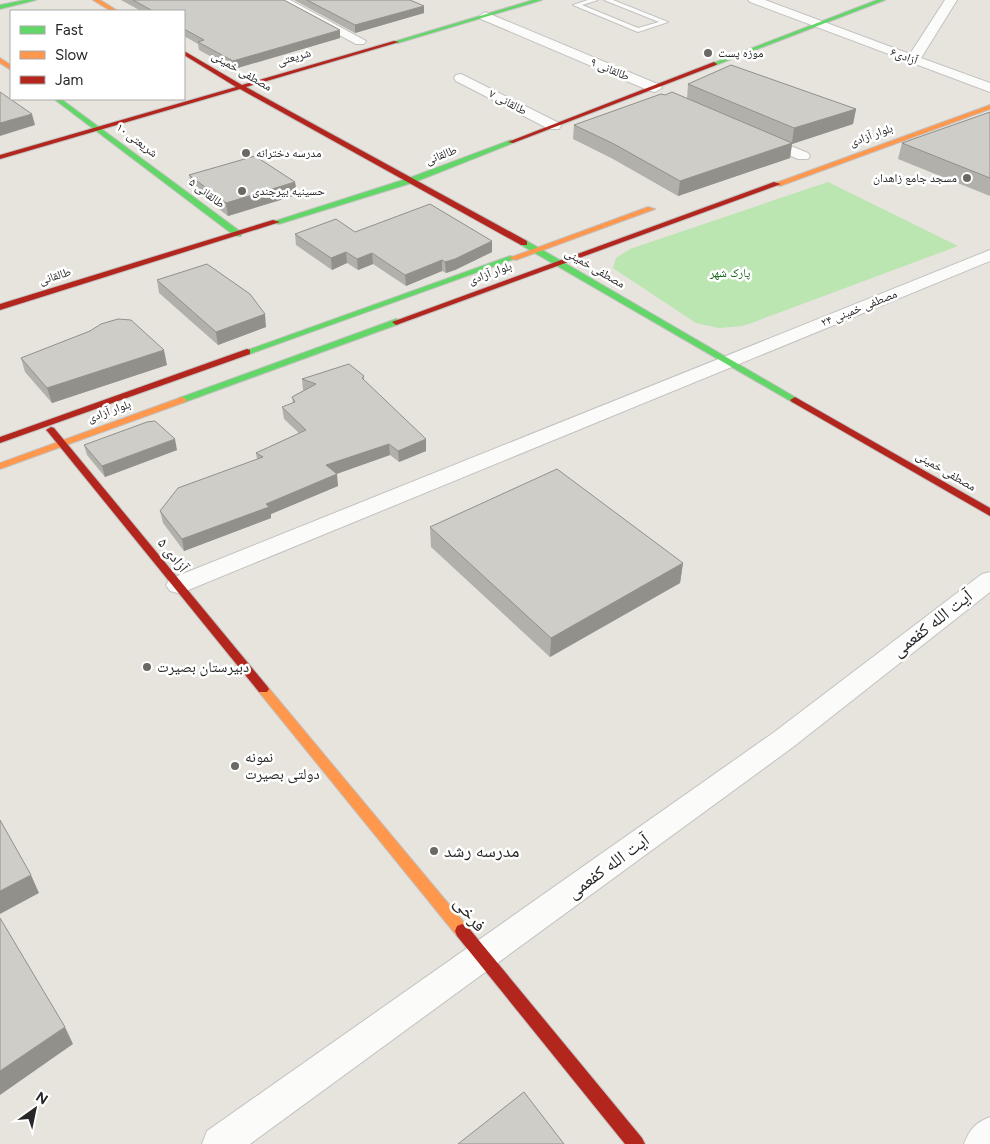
<svg xmlns="http://www.w3.org/2000/svg" width="990" height="1144" font-family="Figtree,'Noto Naskh Arabic',sans-serif">
<style>
.green{fill:#bbe5b1}
.lines{fill:none;stroke-linecap:round;stroke-linejoin:round}
.lane-casing{stroke:#c3c2c2;stroke-width:2}
.street-casing{stroke:#c3c2c2;stroke-width:2}
.fast-casing{stroke:#c3c2c2;stroke-width:2}
.slow-casing{stroke:#c3c2c2;stroke-width:2}
.jam-casing{stroke:#c3c2c2;stroke-width:2}
.lane{fill:#fbfbfa;fill-rule:evenodd}
.street{fill:#fbfbfa;fill-rule:evenodd}
.fast{fill:#63d668;fill-rule:evenodd}
.slow{fill:#ff974d;fill-rule:evenodd}
.jam{fill:#b3261e;fill-rule:evenodd}
.wall{fill:#b2b0ab}
.shaded-wall{fill:#91908b}
.building{fill:#cfcdc7;stroke:#91908b}
.poi-dot{fill:#6a6966;stroke:#fff;stroke-width:2}
.labels{text-anchor:middle;stroke-width:5;stroke-linejoin:round;paint-order:stroke}
.far-poi-label{font-size:12px;fill:#272727;stroke:#fff;text-anchor:start}
.far-street-label{font-size:12px;fill:#272727;stroke:#fff}
.far-park-label{font-size:12px;fill:#146717;stroke:#fff}
.street-label{font-size:15px;fill:#272727;stroke:#fff}
.poi-label{font-size:15px;fill:#272727;stroke:#fff;text-anchor:start}
.near-street-label{font-size:18px;fill:#272727;stroke:#fff}
.near-poi-label{font-size:18px;fill:#272727;stroke:#fff;text-anchor:start}
</style>
<rect width="100%" height="100%" fill="#e6e4dc"/>
<path class="green" d="M828 182 958 246 743 326 719 328 696 323 613 268 616 258 630 249Z"/>
<g class="lines">
<defs>
<path id="lane" d="M588 0H598L582 5 638 28 659 22 604 0H613L668 22 638 32 573 5Z"/>
<path id="street" d="M275 0H290L366 41 364 44H356Z
M748 0H765L910 54 945 0H957L921 58 990 83V92L750 2Z
M485 12 660 85 662 88 655 92 650 91 481 19 479 16Z
M461 74 559 123 561 126 559 129H549L456 81 454 78 456 75Z
M761 134 808 153 810 156 808 159H798L756 141 754 138 756 135Z
M990 250V261L186 591 178 593 170 591 166 585 170 579Z
M990 572V592L793 747 250 1144H202L207 1131 773 733 982 574Z
M990 1117V1144H964C970 1129 975 1123 990 1117Z"/>
<path id="fast" d="M25 0H36L0 9V5Z
M533 0H542L398 43 393 42Z
M877 0H885L716 65 711 64Z
M54 99H61L241 232V236H235Z
M511 140 514 142 513 143 415 182 279 224 272 222 409 178Z
M521 241H527L800 400 795 403 792 402 521 245Z
M510 256 517 258 250 354 247 355 242 352Z
M396 319 399 320V324L185 402 182 403 177 400 179 398Z"/>
<path id="slow" d="M93 0H100L118 11H111Z
M0 58 11 65V70L0 63Z
M990 105V109L780 186 773 184Z
M648 207 655 209 516 260 509 258Z
M182 397 187 400 185 402 0 469V463Z
M263 684 267 686 467 926 469 931 467 936 462 938 457 936 259 692 257 689 259 686Z"/>
<path id="jam" d="M394 41 399 42 246 87 527 241V245H521L240 89 0 159V155L236 87 184 55V51L242 85Z
M714 62 717 64 716 65 513 143 508 142Z
M774 182 781 184 399 324 396 325 392 322Z
M273 220 280 222 0 310V304Z
M247 349 250 350V354L0 443V437Z
M795 397 990 508V516L792 402 790 400Z
M51 427 54 428 267 686 269 689 267 692H259L48 432 46 430Z
M462 924 467 926 642 1138 645 1144H625L457 936 455 931 457 926Z"/>
</defs>
<use href="#lane" class="lane-casing"/>
<use href="#street" class="street-casing"/>
<use href="#fast" class="fast-casing"/>
<use href="#slow" class="slow-casing"/>
<use href="#jam" class="jam-casing"/>
<use href="#lane" class="lane"/>
<use href="#street" class="street"/>
<use href="#fast" class="fast"/>
<use href="#slow" class="slow"/>
<use href="#jam" class="jam"/>
</g>
<path class="wall" d="M121 0H284L340 38 234 69 199 50 198 44 184 36V11H141Z
M294 0H410L424 6V13L355 33Z
M688 84 856 109 853 124 792 144 790 158 678 196 613 159 573 139 574 125 687 99Z
M990 112V196L898 159 902 143Z
M189 175 295 182 297 195 228 216 192 188Z
M355 232 492 241V252L455 270 446 273 442 271 406 286 373 264 358 270 347 263 332 270 296 245 295 234Z
M157 280 266 327 218 345 159 293Z
M21 358 167 365 52 403 25 372Z
M364 376V380L426 451 399 462 390 455 336 474 338 486 271 514V518L184 551 163 523 160 511 257 459 256 453 299 433 284 419 282 407 293 403 292 397 304 390H303L302 379Z
M84 445 177 450 105 477 87 455Z
M430 527 683 563 680 583 550 657 431 547Z"/>
<path class="shaded-wall" d="M424 6V13L355 33V25Z
M340 30V38L234 69 233 61Z
M856 109 853 124 792 144 790 158 678 196 680 181 792 143 794 128Z
M32 114 35 125 0 136V123Z
M295 182 297 195 228 216 226 203Z
M492 241V252L455 270 446 273 445 262Z
M346 252 347 263 332 270 331 258Z
M372 253 373 264 358 270 357 259Z
M442 260V271L406 286 405 275Z
M265 314 266 327 218 345 216 332Z
M164 350 167 365 52 403 47 388Z
M175 439 177 450 105 477 102 466Z
M426 439V451L399 462 398 451Z
M389 444 390 455 328 477 326 465Z
M337 474 338 486 271 514V518L184 551 182 539Z
M683 563 680 583 550 657 551 638Z
M31 875 39 893 0 914V891Z
M65 1027 73 1044 0 1095V1071Z"/>
<path class="building" d="M133 0H284L340 30 233 61 198 42 204 40 184 29V11H153Z
M307 0H410L424 6 355 25Z
M731 65 856 109 794 128 688 84Z
M0 92 32 114 0 123Z
M672 92 792 143 680 181 614 144 574 125 661 94 665 95Z
M990 112V178L902 143Z
M255 156 295 182 226 203 189 175Z
M430 204 492 241 455 259 445 262 442 260 405 275 372 253 357 259 346 252 331 258 295 234 336 219 355 232Z
M207 264 250 294 265 314 216 332 157 280Z
M118 319 131 320 164 350 47 388 21 358 90 331 101 324Z
M349 364 364 376 362 378 426 439 398 451 389 444 326 465 337 474 266 504 269 507 182 539 160 511 178 488 263 457 256 453 306 430 282 407 295 402 292 397 316 384 302 379Z
M155 421 175 439 102 466 84 445 147 422Z
M557 469 683 563 551 638 430 527Z
M0 820 31 875 0 891Z
M0 918 65 1027 0 1071Z
M524 1092 564 1144H458Z"/>
<g class="poi-dot">
<circle cx="708" cy="53" r="5"/>
<circle cx="246" cy="153" r="5"/>
<circle cx="967" cy="178" r="5"/>
<circle cx="242" cy="191" r="5"/>
<circle cx="147" cy="667" r="5"/>
<circle cx="235" cy="766" r="5"/>
<circle cx="434" cy="851" r="5"/>
</g>
<g class="labels">
<g class="far-poi-label">
<text x="718" y="57">موزه پست</text>
<text x="256" y="157">مدرسه دخترانه</text>
<text x="957" y="182" text-anchor="end">مسجد جامع زاهدان</text>
<text x="252" y="195">حسینیه بیرجندی</text>
</g>
<g class="far-street-label">
<text transform="translate(904 56) rotate(20)" y="4">آزادی۶</text>
<text transform="translate(294 57) rotate(-16)" y="4">شریعتی</text>
<text transform="translate(610 69) rotate(23)" y="4">طالقانی ۹</text>
<text transform="translate(242 71) rotate(30)" y="4">مصطفی خمینی</text>
<text transform="translate(508 102) rotate(28)" y="4">طالقانی ۷</text>
<text transform="translate(871 135) rotate(-20)" y="4">بلوار آزادی</text>
<text transform="translate(137 140) rotate(37)" y="4">شریعتی ۱۰</text>
<text transform="translate(441 155) rotate(-21)" y="4">طالقانی</text>
<text transform="translate(207 193) rotate(37)" y="4">طالقانی ۵</text>
<text transform="translate(595 268) rotate(30)" y="4">مصطفی خمینی</text>
<text transform="translate(490 273) rotate(-20)" y="4">بلوار آزادی</text>
<text transform="translate(55 276) rotate(-17)" y="4">طالقانی</text>
<text transform="translate(859 308) rotate(-22)" y="4">مصطفی خمینی ۲۴</text>
<text transform="translate(109 411) rotate(-20)" y="4">بلوار آزادی</text>
<text transform="translate(946 471) rotate(30)" y="4">مصطفی خمینی</text>
</g>
<g class="far-park-label">
<text x="730" y="277">پارک شهر</text>
</g>
<g class="street-label">
<text transform="translate(173 555) rotate(51)" y="5">آزادی ۵</text>
</g>
<g class="poi-label">
<text x="157" y="672">دبیرستان بصیرت</text>
<text x="245" y="762">نمونه<tspan x="245" dy="17">دولتی بصیرت</tspan></text>
</g>
<g class="near-street-label">
<text transform="translate(932 623) rotate(-38)" y="6">آیت الله کفعمی</text>
<text transform="translate(608 866) rotate(-36)" y="6">آیت الله کفعمی</text>
<text transform="translate(470 914) rotate(51)" y="6">فرخی</text>
</g>
<g class="near-poi-label">
<text x="444" y="857">مدرسه رشد</text>
</g>
</g>
<rect x="10" y="10" width="175" height="90" fill="#ffffff" stroke="#a9a9a9"/>
<rect x="20" y="26" width="25" height="8" fill="#63d668" stroke="#a9a9a9"/>
<text x="55" y="35" font-size="15" fill="#272727">Fast</text>
<rect x="20" y="51" width="25" height="8" fill="#ff974d" stroke="#a9a9a9"/>
<text x="55" y="60" font-size="15" fill="#272727">Slow</text>
<rect x="20" y="76" width="25" height="8" fill="#b3261e" stroke="#a9a9a9"/>
<text x="55" y="85" font-size="15" fill="#272727">Jam</text>
<g transform="translate(35 1109) rotate(33)" stroke="#ffffff" stroke-width="4" paint-order="stroke">
<path d="M0-4L9 19L0 12L-9 19Z" fill="#272727"/>
<text y="-8" font-size="14" font-weight="bold" text-anchor="middle" fill="#272727">N</text>
</g>
</svg>
